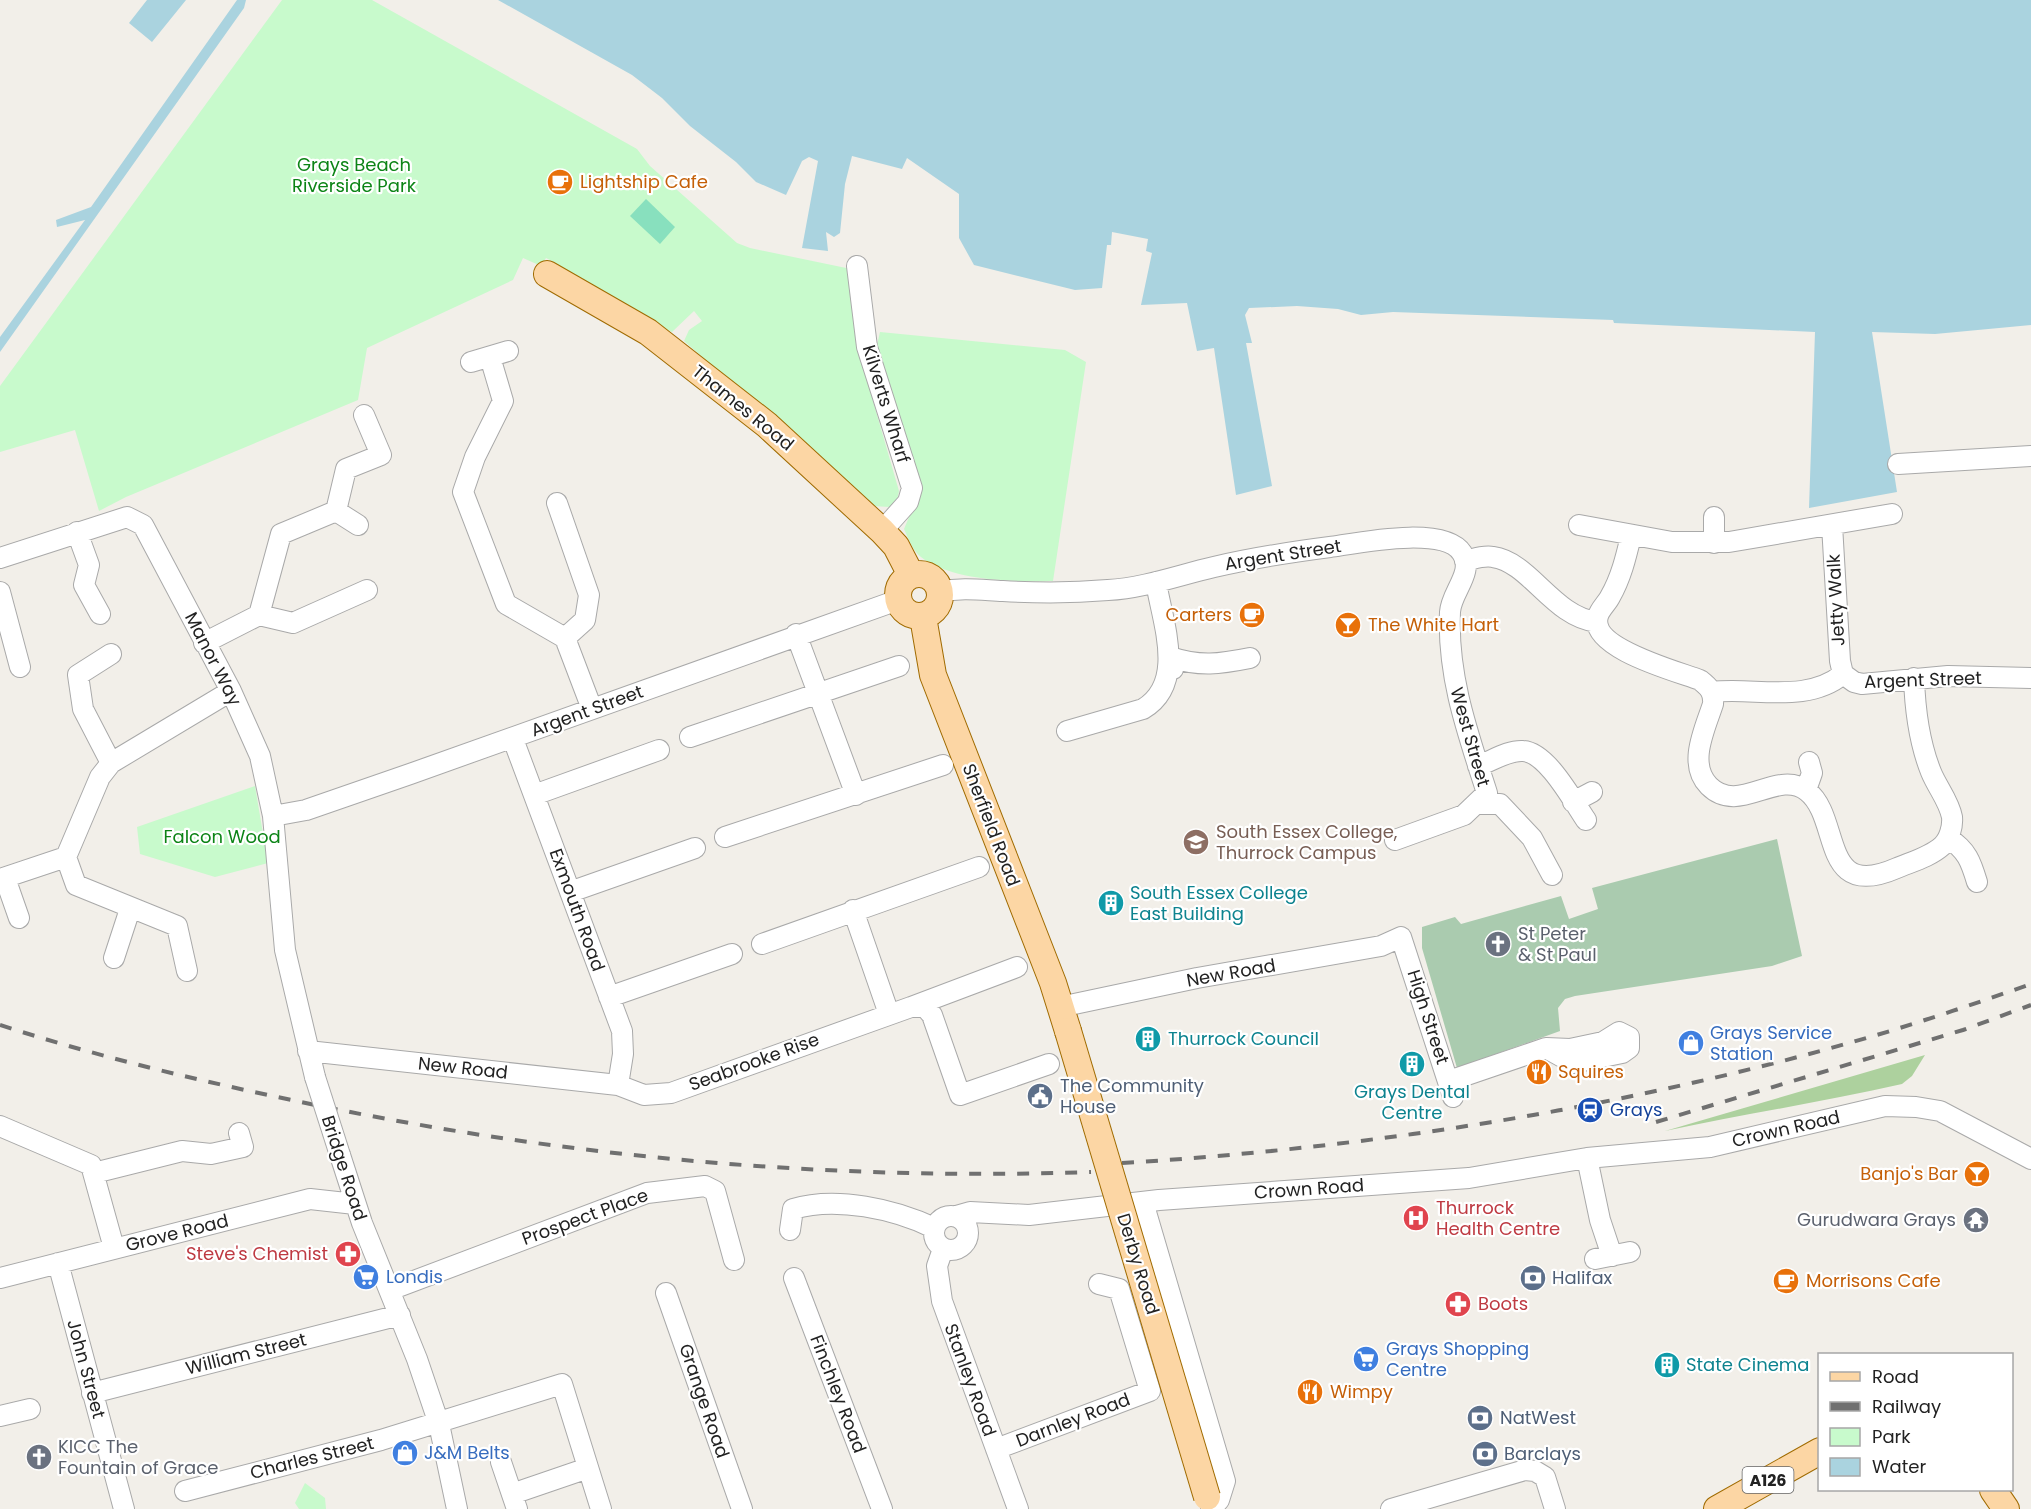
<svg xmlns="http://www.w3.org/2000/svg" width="2031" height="1509" font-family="Poppins,sans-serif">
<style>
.forest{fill:#add19e}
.cemetery{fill:#aacbaf}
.park{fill:#c8facc}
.pitch{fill:#88e0be}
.water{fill:#aad3df}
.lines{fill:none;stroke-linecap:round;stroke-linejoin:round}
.minor-casing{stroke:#a9a9a9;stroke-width:22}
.major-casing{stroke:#a06b00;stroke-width:28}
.minor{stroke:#fff;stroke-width:20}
.major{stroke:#fcd6a4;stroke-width:26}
.rail{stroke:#707070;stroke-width:4;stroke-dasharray:12 12;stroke-linecap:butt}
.minor-bridge-casing{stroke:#a9a9a9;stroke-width:22;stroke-linecap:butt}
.major-bridge-casing{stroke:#a06b00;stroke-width:28;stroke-linecap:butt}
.minor-bridge{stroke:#fff;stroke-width:20}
.major-bridge{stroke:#fcd6a4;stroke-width:26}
.labels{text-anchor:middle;stroke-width:4.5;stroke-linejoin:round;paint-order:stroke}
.shield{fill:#fff;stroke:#646464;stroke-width:1.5}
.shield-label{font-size:16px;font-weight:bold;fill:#222}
.park-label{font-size:18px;fill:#0c8416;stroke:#fff}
.food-label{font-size:18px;fill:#c56008;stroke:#fff;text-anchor:start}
.street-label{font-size:18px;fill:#222;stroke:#fff}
.education-label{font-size:18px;fill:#785e54;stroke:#fff;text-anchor:start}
.culture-label{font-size:18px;fill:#0d838f;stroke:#fff;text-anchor:start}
.worship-label{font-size:18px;fill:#5b616d;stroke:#fff;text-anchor:start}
.shop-label{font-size:18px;fill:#366cbe;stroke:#fff;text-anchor:start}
.service-label{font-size:18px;fill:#4e5e75;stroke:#fff;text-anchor:start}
.transit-label{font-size:18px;fill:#164399;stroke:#fff;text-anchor:start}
.health-label{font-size:18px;fill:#be3a42;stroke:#fff;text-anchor:start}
</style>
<rect width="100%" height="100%" fill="#f2efe9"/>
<path class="forest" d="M1925 1055 1912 1076 1902 1084C1823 1102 1744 1114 1665 1131Z"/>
<path class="cemetery" d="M1777 839 1802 956 1772 966 1575 996 1565 999 1558 1008 1560 1031 1457 1068 1422 948V927L1455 917 1461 924 1561 896 1569 919 1598 909 1592 888Z"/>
<path class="park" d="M282 0H372L637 149 650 166 737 243 750 248 851 269 858 349 899 491 897 501 890 507 872 506 684 341 689 330 702 321 694 311 672 332 551 271 556 263 546 258 541 266 523 258 513 280 367 348 358 400 126 497 99 511 75 430 0 452V386Z
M880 332 1065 350 1086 362 1053 581C1015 582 951 581 921 557 913 551 908 538 904 529L920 491 877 345Z
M255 786 268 863 215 877 140 854 137 827Z
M305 1483 325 1498 326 1509H299L295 1503Z"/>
<path class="pitch" d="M646 199 675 227 660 244 630 216Z"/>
<path class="water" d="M147 0H186L152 42 129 23Z
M237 0H246L244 8 0 352V337L85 220 57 227 56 220 91 207Z
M498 0H2031V325L1935 334 1872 332 1897 492 1809 508 1815 332 1614 323 1613 320 1393 312 1361 315 1338 309 1297 306 1249 308 1245 315 1252 343H1246L1272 486 1236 495 1214 348 1197 351 1187 303 1141 305 1152 253 1146 251 1148 239 1112 232 1111 245H1107L1102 288 1075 290 974 265 959 238V194L907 158 902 169 852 156 845 184 840 233 834 237 826 232 828 251 802 248 818 161 809 157 802 161 786 195 756 182 736 162 690 126 662 98 632 75Z"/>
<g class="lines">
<defs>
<path id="minor" d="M857 266 867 347 912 488 908 502 882 531
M490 357 503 401 475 457 463 492 506 604 565 638 592 709
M471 362 508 351
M1898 464 2031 456
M557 503 589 595 585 620 565 638
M336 511 358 525
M1714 517V543
M1579 525 1672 542H1729L1892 514
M1832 525 1840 661 1843 674
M77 532 89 565 84 585 100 614
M1631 536C1626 557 1621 578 1610 597 1607 603 1600 609 1598 616 1588 648 1676 671 1700 680 1709 687 1714 692 1713 704 1705 729 1687 764 1709 786 1739 816 1777 768 1807 791 1842 818 1819 902 1897 868 1911 862 1930 857 1942 846 1949 840 1953 827 1952 817 1949 801 1937 787 1931 772 1919 742 1915 710 1914 678
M0 558 127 517 143 525 231 691 260 756 273 816 285 950 315 1077
M1465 561C1474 559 1483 555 1493 557 1530 562 1553 617 1597 622
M0 592 20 667
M940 592C962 587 981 590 1003 591 1038 593 1073 593 1108 590 1144 588 1179 575 1214 567 1252 558 1291 552 1330 547 1358 543 1444 525 1462 553 1475 572 1451 592 1450 612 1447 676 1468 734 1487 793L1464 815 1395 840
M259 615 281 534 336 511 346 469 381 455 364 415
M796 634 856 795
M204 643 259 615 293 623 367 590
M111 654 78 675 83 709 111 763
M1173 669 1170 657C1200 667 1220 664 1250 658
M1843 674 1854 682 1862 684 1948 676 2031 678
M1712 692C1755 687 1807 704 1843 674
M1067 731 1143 709C1187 683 1162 621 1156 582
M690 737 899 666
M513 739 622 1031 623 1054 618 1085
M1478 766C1492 761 1508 750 1523 751 1547 752 1573 801 1586 820
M1806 790 1812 773 1809 762
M534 795 659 750
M1573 802 1592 792
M1477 804H1500L1532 838 1552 875
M273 816 306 810 410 774 898 600
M725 837 943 765
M1948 838C1967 850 1971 862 1977 882
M5 878 19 918
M0 879 66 857
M570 892 695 848
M853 910 889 1014
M762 944 979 867
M114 958 130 909
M187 971 177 926 76 885 66 857 100 777 111 763 231 691
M609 997 732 954
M911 1007 1017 967
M1060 1007 1197 978 1381 946 1401 937 1453 1097
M308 1051 618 1085 644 1095 671 1093 911 1007H925L932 1015 960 1095 1049 1064
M1449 1081 1546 1048 1570 1049 1603 1042 1619 1032 1629 1037V1048L1622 1053 1573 1063 1546 1048
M0 1126 91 1165 114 1248
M340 1155 362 1223 417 1359 439 1424 457 1509
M1587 1158 1600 1220 1612 1256
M94 1173 182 1151 211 1154 243 1147 239 1133
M1143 1202 1225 1481 1219 1500 1211 1509
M934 1233a17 17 0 1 1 34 0a17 17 0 1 1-34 0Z
M956 1216 970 1212 1029 1215 1159 1200 1469 1178 1587 1158 1710 1147 1885 1106 1916 1107 1940 1111 2031 1159
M790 1230 793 1209C836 1196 895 1209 934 1228
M943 1249 937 1266 942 1301 1018 1509
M1595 1259 1630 1252
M58 1263 124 1509
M0 1278 310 1199 355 1204
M794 1278 882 1509
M390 1290 647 1193 705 1186 715 1191 734 1260
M666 1293 742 1509
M92 1393 400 1315
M0 1416 30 1409
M996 1449 1150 1391 1119 1289 1099 1284
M501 1462 517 1509
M185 1491 381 1440 562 1384 601 1509
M512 1494 588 1468
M1391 1509 1525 1470 1535 1471 1545 1477 1555 1509"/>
<path id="major" d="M547 274 648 332 767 425 882 531 896 546 911 575
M898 595a21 21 0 1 1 42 0a21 21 0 1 1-42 0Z
M923 617 933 675 1053 983 1068 1031
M1993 1490 2006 1509
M1717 1509 1820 1451"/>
</defs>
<use href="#minor" class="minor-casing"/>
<use href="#major" class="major-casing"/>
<use href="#minor" class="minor"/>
<use href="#major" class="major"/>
<path class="rail" d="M0 1025C99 1057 200 1081 301 1102 562 1157 825 1181 1091 1172
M1656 1122 1963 1030 2031 1005
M1122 1163C1368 1148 1612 1110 1849 1043 1910 1026 1971 1005 2031 984"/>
<defs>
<path id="minor-bridge" d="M315 1077 340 1155"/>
<path id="major-bridge" d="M1068 1031 1207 1497"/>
</defs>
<use href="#minor-bridge" class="minor-bridge-casing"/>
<use href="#major-bridge" class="major-bridge-casing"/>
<use href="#minor-bridge" class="minor-bridge"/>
<use href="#major-bridge" class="major-bridge"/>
</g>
<defs>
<symbol id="cafe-disc" viewBox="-11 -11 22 22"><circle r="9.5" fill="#e8710a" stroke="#fff"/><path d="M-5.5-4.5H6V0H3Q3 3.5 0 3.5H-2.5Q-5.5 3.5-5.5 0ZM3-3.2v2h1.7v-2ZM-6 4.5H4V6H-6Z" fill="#fff"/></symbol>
<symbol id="bar-disc" viewBox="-11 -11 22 22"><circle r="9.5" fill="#e8710a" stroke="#fff"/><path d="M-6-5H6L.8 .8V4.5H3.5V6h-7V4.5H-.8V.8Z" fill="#fff"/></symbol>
<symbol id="university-disc" viewBox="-11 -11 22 22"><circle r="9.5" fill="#8d6e63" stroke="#fff"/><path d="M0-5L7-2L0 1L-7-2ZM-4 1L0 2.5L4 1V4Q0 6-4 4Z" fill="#fff"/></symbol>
<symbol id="building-disc" viewBox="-11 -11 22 22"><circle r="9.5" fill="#0f9aa8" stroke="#fff"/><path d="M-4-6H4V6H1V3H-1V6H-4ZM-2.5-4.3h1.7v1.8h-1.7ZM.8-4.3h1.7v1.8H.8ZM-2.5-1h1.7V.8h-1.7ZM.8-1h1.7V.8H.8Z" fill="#fff"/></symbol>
<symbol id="church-disc" viewBox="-11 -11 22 22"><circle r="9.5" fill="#6b7280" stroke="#fff"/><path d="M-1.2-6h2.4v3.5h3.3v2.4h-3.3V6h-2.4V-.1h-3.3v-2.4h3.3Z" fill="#fff"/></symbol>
<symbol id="shop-disc" viewBox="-11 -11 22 22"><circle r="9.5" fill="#3f7fe0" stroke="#fff"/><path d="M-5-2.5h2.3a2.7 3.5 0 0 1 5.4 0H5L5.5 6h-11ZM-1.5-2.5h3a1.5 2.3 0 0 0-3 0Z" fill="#fff"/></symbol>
<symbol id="restaurant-disc" viewBox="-11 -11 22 22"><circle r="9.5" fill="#e8710a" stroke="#fff"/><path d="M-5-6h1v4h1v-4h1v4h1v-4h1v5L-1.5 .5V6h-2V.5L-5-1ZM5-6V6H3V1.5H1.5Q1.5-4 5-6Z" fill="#fff"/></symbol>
<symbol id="civic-disc" viewBox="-11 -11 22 22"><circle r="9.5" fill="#5c6f8a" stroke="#fff"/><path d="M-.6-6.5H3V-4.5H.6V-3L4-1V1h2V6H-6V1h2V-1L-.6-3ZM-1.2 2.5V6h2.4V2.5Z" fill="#fff"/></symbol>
<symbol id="station-disc" viewBox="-11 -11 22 22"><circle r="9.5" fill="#1a4fb4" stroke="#fff"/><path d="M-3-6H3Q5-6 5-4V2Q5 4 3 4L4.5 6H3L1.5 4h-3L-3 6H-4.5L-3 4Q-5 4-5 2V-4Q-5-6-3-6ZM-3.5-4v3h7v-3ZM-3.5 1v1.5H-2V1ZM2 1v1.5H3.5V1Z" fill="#fff"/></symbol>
<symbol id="hospital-disc" viewBox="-11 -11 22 22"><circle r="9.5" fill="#e0444e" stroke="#fff"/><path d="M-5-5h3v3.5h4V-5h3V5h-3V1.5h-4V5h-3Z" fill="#fff"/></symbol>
<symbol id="temple-disc" viewBox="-11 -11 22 22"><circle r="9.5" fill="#6b7280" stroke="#fff"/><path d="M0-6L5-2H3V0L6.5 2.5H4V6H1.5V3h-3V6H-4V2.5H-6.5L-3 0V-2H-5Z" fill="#fff"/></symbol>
<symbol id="pharmacy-disc" viewBox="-11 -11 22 22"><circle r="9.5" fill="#e0444e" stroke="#fff"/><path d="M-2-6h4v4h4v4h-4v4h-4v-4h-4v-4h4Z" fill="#fff"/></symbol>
<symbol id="supermarket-disc" viewBox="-11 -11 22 22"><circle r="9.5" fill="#3f7fe0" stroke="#fff"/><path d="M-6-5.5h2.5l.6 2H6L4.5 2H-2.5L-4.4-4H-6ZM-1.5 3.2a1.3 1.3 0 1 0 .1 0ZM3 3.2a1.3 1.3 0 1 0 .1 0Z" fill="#fff"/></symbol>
<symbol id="bank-disc" viewBox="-11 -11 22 22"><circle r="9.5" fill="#5c6f8a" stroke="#fff"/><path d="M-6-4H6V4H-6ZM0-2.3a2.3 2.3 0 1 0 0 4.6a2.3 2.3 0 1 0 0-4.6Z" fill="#fff"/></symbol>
</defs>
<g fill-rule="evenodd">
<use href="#cafe-disc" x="545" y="167" width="30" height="30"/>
<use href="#cafe-disc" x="1237" y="600" width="30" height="30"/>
<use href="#bar-disc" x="1333" y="610" width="30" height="30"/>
<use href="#university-disc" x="1181" y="827" width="30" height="30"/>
<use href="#building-disc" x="1096" y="888" width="30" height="30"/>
<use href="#church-disc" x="1483" y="929" width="30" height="30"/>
<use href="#building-disc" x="1133" y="1024" width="30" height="30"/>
<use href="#shop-disc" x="1676" y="1028" width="30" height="30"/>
<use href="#building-disc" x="1397" y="1049" width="30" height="30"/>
<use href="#restaurant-disc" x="1524" y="1057" width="30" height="30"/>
<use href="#civic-disc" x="1025" y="1081" width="30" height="30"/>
<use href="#station-disc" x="1575" y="1095" width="30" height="30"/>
<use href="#bar-disc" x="1962" y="1159" width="30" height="30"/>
<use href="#hospital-disc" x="1401" y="1203" width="30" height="30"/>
<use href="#temple-disc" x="1961" y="1205" width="30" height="30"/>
<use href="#pharmacy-disc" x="333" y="1239" width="30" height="30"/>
<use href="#supermarket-disc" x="351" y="1262" width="30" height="30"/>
<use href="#bank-disc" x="1518" y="1263" width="30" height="30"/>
<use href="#cafe-disc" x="1771" y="1266" width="30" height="30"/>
<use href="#pharmacy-disc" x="1443" y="1289" width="30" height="30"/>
<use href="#supermarket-disc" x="1351" y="1344" width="30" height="30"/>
<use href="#building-disc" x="1652" y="1350" width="30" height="30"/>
<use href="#restaurant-disc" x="1295" y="1377" width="30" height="30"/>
<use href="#bank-disc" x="1465" y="1403" width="30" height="30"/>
<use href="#shop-disc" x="390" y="1438" width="30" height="30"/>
<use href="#bank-disc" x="1470" y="1439" width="30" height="30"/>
<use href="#church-disc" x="24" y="1442" width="30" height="30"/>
</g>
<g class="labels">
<rect class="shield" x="1742.5" y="1467" width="51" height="26" rx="4.5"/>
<g class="shield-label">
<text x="1768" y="1486">A126</text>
</g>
<g class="park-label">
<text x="354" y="171">Grays Beach<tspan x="354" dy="21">Riverside Park</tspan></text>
<text x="222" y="843">Falcon Wood</text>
</g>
<g class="food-label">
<text x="580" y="188">Lightship Cafe</text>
<text x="1232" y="621" text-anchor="end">Carters</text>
<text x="1368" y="631">The White Hart</text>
<text x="1558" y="1078">Squires</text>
<text x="1958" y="1180" text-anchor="end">Banjo's Bar</text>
<text x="1806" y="1287">Morrisons Cafe</text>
<text x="1330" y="1398">Wimpy</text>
</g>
<g class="street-label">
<text transform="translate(886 404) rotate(73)" y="6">Kilverts Wharf</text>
<text transform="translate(743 408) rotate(39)" y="6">Thames Road</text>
<text transform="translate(1283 555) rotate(-9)" y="6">Argent Street</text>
<text transform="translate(1836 600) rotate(-93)" y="6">Jetty Walk</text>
<text transform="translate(213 659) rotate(63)" y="6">Manor Way</text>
<text transform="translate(1923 680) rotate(-2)" y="6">Argent Street</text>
<text transform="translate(587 711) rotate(-20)" y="6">Argent Street</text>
<text transform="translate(1470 737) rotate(74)" y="6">West Street</text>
<text transform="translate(991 825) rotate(69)" y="6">Sherfield Road</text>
<text transform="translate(577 910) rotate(70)" y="6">Exmouth Road</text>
<text transform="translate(1231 973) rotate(-10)" y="6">New Road</text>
<text transform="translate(1428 1017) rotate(72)" y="6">High Street</text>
<text transform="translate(754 1062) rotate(-20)" y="6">Seabrooke Rise</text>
<text transform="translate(463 1068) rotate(6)" y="6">New Road</text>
<text transform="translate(1786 1129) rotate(-13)" y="6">Crown Road</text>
<text transform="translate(344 1168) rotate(72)" y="6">Bridge Road</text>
<text transform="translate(1309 1189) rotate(-4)" y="6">Crown Road</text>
<text transform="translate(585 1217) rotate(-20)" y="6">Prospect Place</text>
<text transform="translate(177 1233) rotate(-14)" y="6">Grove Road</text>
<text transform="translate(1138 1264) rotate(73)" y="6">Derby Road</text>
<text transform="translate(246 1354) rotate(-14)" y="6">William Street</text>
<text transform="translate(86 1369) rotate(75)" y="6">John Street</text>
<text transform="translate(970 1380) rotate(70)" y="6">Stanley Road</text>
<text transform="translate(838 1394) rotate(69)" y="6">Finchley Road</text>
<text transform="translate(704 1401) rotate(71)" y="6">Grange Road</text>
<text transform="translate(1073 1420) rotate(-21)" y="6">Darnley Road</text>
<text transform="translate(312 1458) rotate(-14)" y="6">Charles Street</text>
</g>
<g class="education-label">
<text x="1216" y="838">South Essex College,<tspan x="1216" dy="21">Thurrock Campus</tspan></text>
</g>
<g class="culture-label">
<text x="1130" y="899">South Essex College<tspan x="1130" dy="21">East Building</tspan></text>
<text x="1168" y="1045">Thurrock Council</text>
<text x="1412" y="1098" text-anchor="middle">Grays Dental<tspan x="1412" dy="21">Centre</tspan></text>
<text x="1686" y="1371">State Cinema</text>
</g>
<g class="worship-label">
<text x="1518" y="940">St Peter<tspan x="1518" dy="21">&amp; St Paul</tspan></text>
<text x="1956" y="1226" text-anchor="end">Gurudwara Grays</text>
<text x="58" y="1453">KICC The<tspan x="58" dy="21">Fountain of Grace</tspan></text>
</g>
<g class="shop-label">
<text x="1710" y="1039">Grays Service<tspan x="1710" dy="21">Station</tspan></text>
<text x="386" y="1283">Londis</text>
<text x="1386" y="1355">Grays Shopping<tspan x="1386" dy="21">Centre</tspan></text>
<text x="424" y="1459">J&amp;M Belts</text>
</g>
<g class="service-label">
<text x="1060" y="1092">The Community<tspan x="1060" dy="21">House</tspan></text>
<text x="1552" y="1284">Halifax</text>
<text x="1500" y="1424">NatWest</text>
<text x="1504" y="1460">Barclays</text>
</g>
<g class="transit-label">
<text x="1610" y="1116">Grays</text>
</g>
<g class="health-label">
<text x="1436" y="1214">Thurrock<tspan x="1436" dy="21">Health Centre</tspan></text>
<text x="328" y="1260" text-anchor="end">Steve's Chemist</text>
<text x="1478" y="1310">Boots</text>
</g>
</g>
<rect x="1818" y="1353" width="195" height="138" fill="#ffffff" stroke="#a7a7a7" stroke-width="1.5"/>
<rect x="1830" y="1372" width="30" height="9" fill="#fcd6a4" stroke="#a7a7a7" stroke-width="1.5"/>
<text x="1872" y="1383" font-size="18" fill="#222222">Road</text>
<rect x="1830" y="1402" width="30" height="9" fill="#707070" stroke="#a7a7a7" stroke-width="1.5"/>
<text x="1872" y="1413" font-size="18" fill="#222222">Railway</text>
<rect x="1830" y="1428" width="30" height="18" fill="#c8facc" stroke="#a7a7a7" stroke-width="1.5"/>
<text x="1872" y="1443" font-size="18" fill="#222222">Park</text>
<rect x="1830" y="1458" width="30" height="18" fill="#aad3df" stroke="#a7a7a7" stroke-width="1.5"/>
<text x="1872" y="1473" font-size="18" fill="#222222">Water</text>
</svg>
